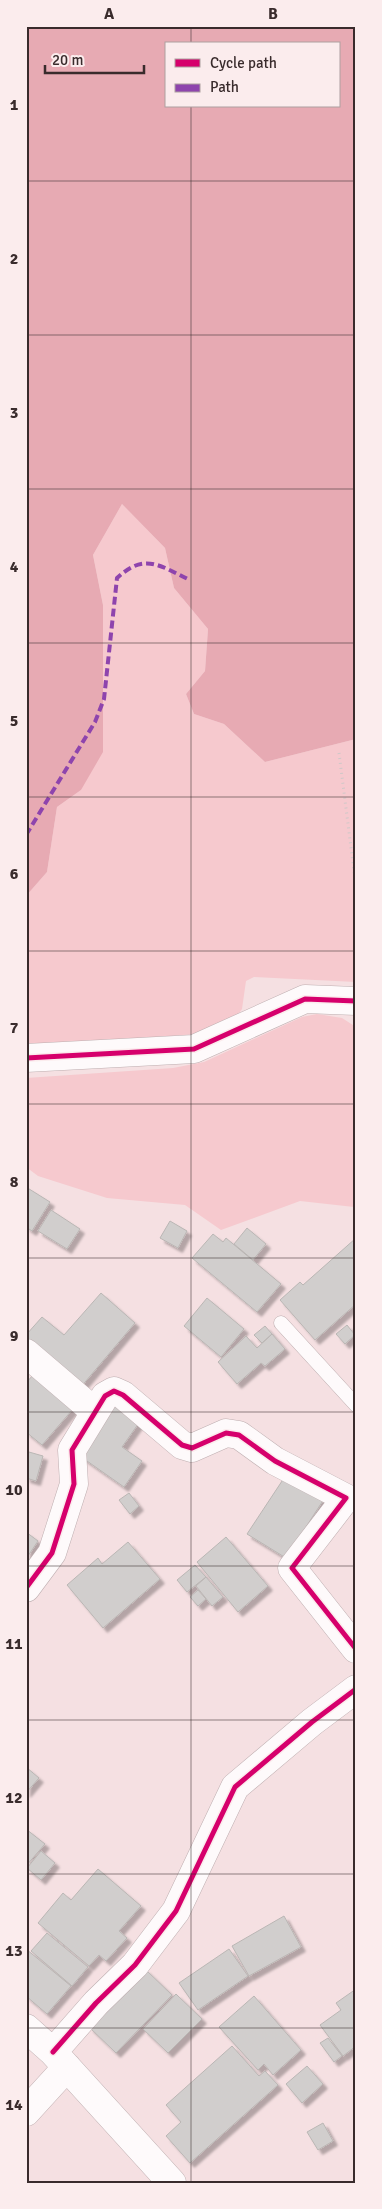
<svg xmlns="http://www.w3.org/2000/svg" width="382" height="2209" font-family="Signika,sans-serif">
<style>
.green{fill:#f6c9ce}
.forest{fill:#e7aab3;fill-rule:evenodd}
.building{fill:#d1cecd;stroke:#bab6b4;filter:url(#shadow)}
.lines{fill:none;stroke-linecap:round;stroke-linejoin:round}
.service-casing{stroke:#beaeb0;stroke-width:15}
.minor-casing{stroke:#beaeb0;stroke-width:29}
.path{stroke:#cfc8c8;stroke-width:3;stroke-dasharray:1 4;stroke-linecap:butt}
.service{stroke:#fefafb;stroke-width:14}
.minor{stroke:#fefafb;stroke-width:28}
.quiet{stroke:#8e44ad;stroke-width:4;stroke-dasharray:8 4;stroke-linecap:butt}
.cycleway-casing{stroke:#fbeced;stroke-width:8}
.cycleway{stroke:#d6006c;stroke-width:5}
.grid{fill:none;stroke:#392b2c;stroke-width:1;stroke-opacity:0.55}
.neatline{fill:none;stroke:#392b2c;stroke-width:2}
.grid-label{font-size:16px;text-anchor:middle;font-weight:bold;fill:#392b2c}
</style>
<defs>
<filter id="shadow"><feDropShadow dx="4.5" dy="4.5" stdDeviation="1" flood-color="#0004"/></filter>
</defs>
<rect width="100%" height="100%" fill="#f5e0e2"/>
<path class="green" d="M122 504 165 548 174 588 208 629 205 671 186 694 194 714 224 724 265 762 356 739V982L254 977 246 981 242 1009 237 1016 196 1034 26 1047V896L47 872 57 807 81 790 103 605 93 555Z
M317 1014 342 1018 356 1027V1204L354 1207 300 1201 221 1230 185 1205 107 1198 38 1176 26 1167V1078L173 1068 204 1062 302 1017Z"/>
<path class="forest" d="M26 26H356V739L265 762 224 724 194 714 186 694 205 671 208 629 174 588 165 548 122 504 93 555 103 605V752L81 790 57 807 47 872 26 896ZM166 44H338V106H166Z"/>
<path class="building" d="M26 1187 50 1202 32 1231 26 1227Z
M51 1210 80 1229 67 1249 38 1231Z
M170 1221 187 1231 178 1248 160 1238Z
M247 1228 266 1244 253 1260 234 1244Z
M213 1234 223 1242 226 1238 281 1284 257 1312 192 1258Z
M356 1238V1304L315 1340 280 1300 300 1282 303 1285Z
M101 1293 135 1323 80 1388 26 1342V1335L42 1317 64 1335Z
M207 1298 244 1329 221 1357 184 1326Z
M347 1325 355 1335 345 1344 336 1334Z
M265 1326 272 1334 262 1343 254 1335Z
M272 1334 285 1349 265 1366 261 1363 237 1384 218 1362 246 1336 257 1348Z
M33 1375 73 1409 42 1445 26 1432V1383Z
M115 1401 141 1420 122 1447 142 1461 124 1487 77 1454Z
M29 1452 43 1456 36 1481 26 1478V1462Z
M286 1475 324 1499 286 1558 247 1534Z
M129 1493 139 1506 130 1514 119 1500Z
M26 1532 38 1541 26 1559Z
M226 1537 268 1586 238 1612 197 1562Z
M128 1542 160 1579 103 1628 67 1585 98 1558 102 1564Z
M195 1565 206 1577 187 1592 177 1580Z
M206 1577 223 1597 212 1606 196 1586Z
M198 1590 206 1599 198 1606 190 1597Z
M26 1767 39 1778 26 1793Z
M26 1829 45 1844 26 1866Z
M41 1851 55 1863 41 1880 27 1868Z
M98 1869 141 1906 119 1931 127 1938 106 1961 99 1955 89 1966 38 1923 63 1893 71 1900Z
M284 1916 301 1947 249 1976 232 1946Z
M47 1933 88 1967 72 1986 31 1951Z
M26 1949 71 1986 47 2014 26 1996Z
M229 1949 248 1976 198 2010 179 1983Z
M145 1969 172 1995 116 2053 89 2027Z
M356 1989V2046L343 2056 320 2025 341 2010 336 2003Z
M176 1994 202 2019 168 2053 143 2029Z
M254 1996 301 2050 273 2075 264 2064 258 2070 219 2027Z
M328 2038 342 2056 334 2062 320 2043Z
M232 2046 259 2076 265 2071 278 2085 190 2163 166 2136 181 2122 166 2105Z
M307 2066 323 2084 302 2103 286 2084Z
M323 2123 333 2141 318 2150 307 2132Z"/>
<g class="lines">
<defs>
<path id="service" d="M281 1323 356 1405"/>
<path id="minor" d="M26 1058 194 1049 305 999 356 1001
M26 1353 94 1411
M26 1588 52 1553 74 1484 72 1450 105 1396 114 1391 123 1395 182 1445 192 1448 226 1433 239 1435 275 1461 346 1498 292 1568 356 1649
M26 2028 53 2052 172 2183
M53 2052 96 2003 135 1965 176 1911 235 1787 312 1722 356 1689
M26 2112 67 2067"/>
</defs>
<use href="#service" class="service-casing"/>
<use href="#minor" class="minor-casing"/>
<path class="path" d="M339 753 356 887"/>
<use href="#service" class="service"/>
<use href="#minor" class="minor"/>
<path class="quiet" d="M26 835 95 722 104 699 117 578C145 552 160 566 190 580"/>
<defs>
<path id="cycleway" d="M26 1058 194 1049 305 999 356 1001
M26 1588 52 1553 74 1484 72 1450 105 1396 114 1391 123 1395 182 1445 192 1448 226 1433 239 1435 275 1461 346 1498 292 1568 356 1649
M53 2052 96 2003 135 1965 176 1911 235 1787 312 1722 356 1689"/>
</defs>
<use href="#cycleway" class="cycleway-casing"/>
<use href="#cycleway" class="cycleway"/>
</g>
<path class="grid" d="M191 26V44M191 106V2183M26 181H356M26 335H356M26 489H356M26 643H356M26 797H356M26 951H356M26 1104H356M26 1258H356M26 1412H356M26 1566H356M26 1720H356M26 1874H356M26 2028H356"/>
<rect width="382" height="2209" fill="none" stroke="#fbeced" stroke-width="55"/>
<rect x="165" y="42" width="175" height="65" fill="#fbeced" stroke="#ad9fa0"/>
<rect x="175" y="59" width="25" height="8" fill="#d6006c" stroke="#ad9fa0"/>
<text x="210" y="68" font-size="15" fill="#392b2c">Cycle path</text>
<rect x="175" y="84" width="25" height="8" fill="#8e44ad" stroke="#ad9fa0"/>
<text x="210" y="92" font-size="15" fill="#392b2c">Path</text>
<path d="M45 65v8h99v-8" fill="none" stroke="#392b2c" stroke-width="2.5"/>
<text x="52" y="65" font-size="15" fill="#392b2c" stroke="#fbeced" stroke-width="4" paint-order="stroke">20 m</text>
<rect x="28" y="28" width="326" height="2154" class="neatline"/>
<g class="grid-label">
<text x="109" y="19">A</text>
<text x="273" y="19">B</text>
<text x="14" y="110">1</text>
<text x="14" y="264">2</text>
<text x="14" y="418">3</text>
<text x="14" y="572">4</text>
<text x="14" y="726">5</text>
<text x="14" y="879">6</text>
<text x="14" y="1033">7</text>
<text x="14" y="1187">8</text>
<text x="14" y="1341">9</text>
<text x="14" y="1495">10</text>
<text x="14" y="1649">11</text>
<text x="14" y="1803">12</text>
<text x="14" y="1956">13</text>
<text x="14" y="2110">14</text>
</g>
</svg>
